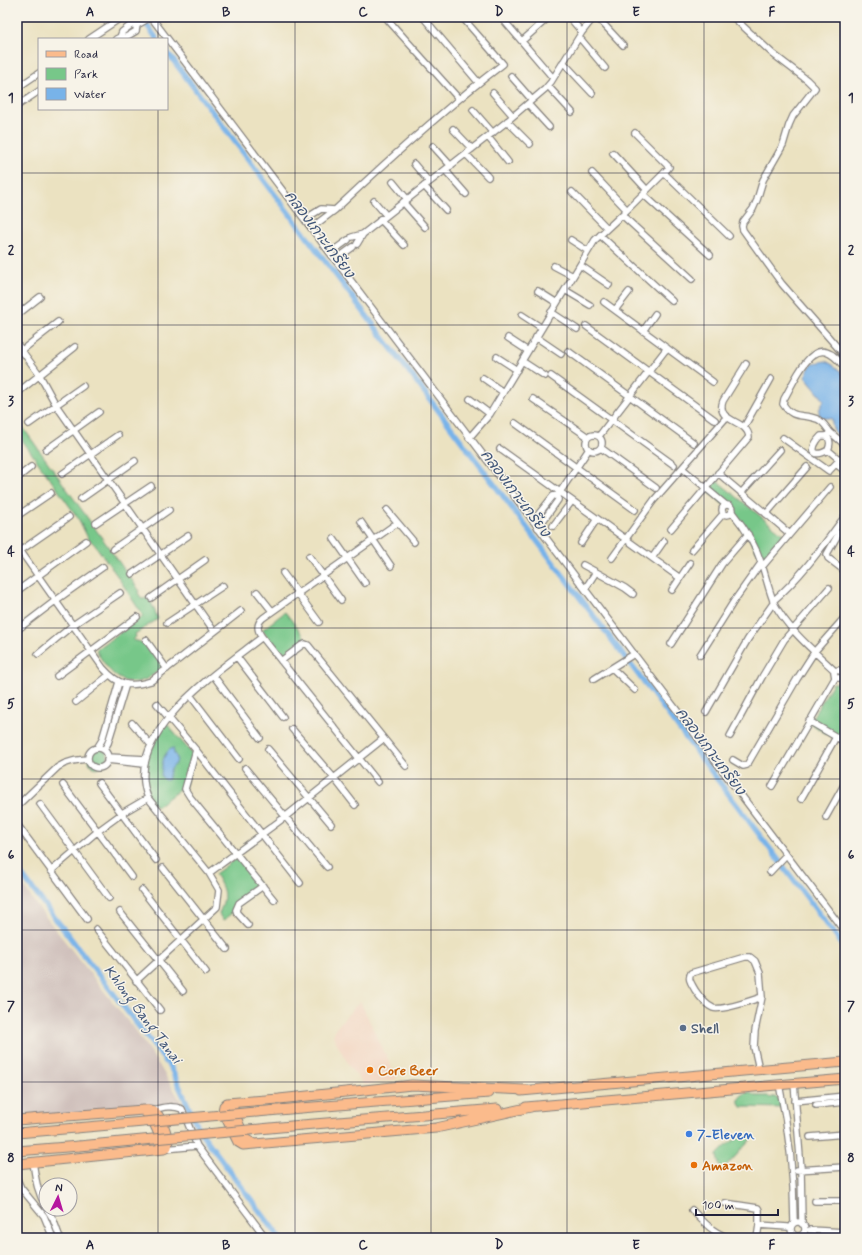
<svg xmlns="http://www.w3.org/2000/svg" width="862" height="1255" font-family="Mynerve,'Playpen Sans Thai',sans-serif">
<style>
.built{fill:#f3d4bf}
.industrial{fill:#cfc0bb}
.green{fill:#77c789;stroke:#4c7462}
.water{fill:#78b3e9;stroke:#4d6a92}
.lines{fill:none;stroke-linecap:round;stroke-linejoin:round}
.canal{stroke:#78b3e9;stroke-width:5.5}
.minor-casing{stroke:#86827e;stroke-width:8}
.primary-casing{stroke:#86827e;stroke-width:11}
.minor{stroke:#fff;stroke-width:5.5}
.primary{stroke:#fbbb8c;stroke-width:9}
.primary-bridge-casing{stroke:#86827e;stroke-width:11;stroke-linecap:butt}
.primary-bridge{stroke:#fbbb8c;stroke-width:9}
.grid{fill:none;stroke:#22223b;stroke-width:1;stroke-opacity:0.55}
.service-dot{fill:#5c6f8a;stroke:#f7f3e8;stroke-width:1.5}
.food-dot{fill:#e8710a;stroke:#f7f3e8;stroke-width:1.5}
.shop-dot{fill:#3f7fe0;stroke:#f7f3e8;stroke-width:1.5}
.labels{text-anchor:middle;stroke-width:3;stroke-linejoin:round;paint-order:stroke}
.service-label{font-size:14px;font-weight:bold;fill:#4e5e75;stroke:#f7f3e8;text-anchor:start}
.food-label{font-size:14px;font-weight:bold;fill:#c56008;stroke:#f7f3e8;text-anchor:start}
.shop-label{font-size:14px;font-weight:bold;fill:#366cbe;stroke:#f7f3e8;text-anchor:start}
.water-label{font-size:15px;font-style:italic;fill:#405578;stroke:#f7f3e8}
.neatline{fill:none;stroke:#22223b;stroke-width:1.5}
.grid-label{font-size:13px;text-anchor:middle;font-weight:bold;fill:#22223b}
</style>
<rect width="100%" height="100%" fill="#f7f3e8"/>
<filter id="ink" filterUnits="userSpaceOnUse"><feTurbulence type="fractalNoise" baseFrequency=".025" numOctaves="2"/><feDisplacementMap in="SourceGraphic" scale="8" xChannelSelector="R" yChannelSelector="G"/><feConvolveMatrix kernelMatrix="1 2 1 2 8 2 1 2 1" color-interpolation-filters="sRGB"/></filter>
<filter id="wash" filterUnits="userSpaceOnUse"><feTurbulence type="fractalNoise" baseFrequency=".012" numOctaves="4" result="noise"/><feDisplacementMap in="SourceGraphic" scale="16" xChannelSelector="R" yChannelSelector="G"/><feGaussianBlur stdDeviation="0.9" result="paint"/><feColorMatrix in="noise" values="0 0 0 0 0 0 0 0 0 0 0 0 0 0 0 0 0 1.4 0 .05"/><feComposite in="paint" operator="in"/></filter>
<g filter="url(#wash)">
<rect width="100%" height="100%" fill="#ebe2c1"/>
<path class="built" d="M360 1001 397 1079 364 1085 351 1069 333 1036 336 1028Z"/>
<path class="industrial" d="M17 877 37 906 137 1033 159 1065 183 1105 153 1110 17 1121Z"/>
<path class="green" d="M17 419 139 590 138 593 142 599 147 598 151 602 158 619 135 634 136 637 133 640C150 643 154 653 163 667 159 670 155 674 150 677 124 693 107 670 96 650L143 616 118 577 95 545 88 538 78 518 17 433Z
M716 480 785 536 763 562 732 508 729 505H724L707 490Z
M285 612 307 640 285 658 262 630Z
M833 683H838L845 688V745L809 723Z
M166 723 194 756 183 793 179 790 156 807 149 799 144 779 147 757Z
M88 758a10 10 0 1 1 20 0a10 10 0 1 1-20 0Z
M238 857 260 886 223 921 219 914C226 896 226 892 215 874Z
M749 1092 755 1096H768L770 1098 776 1096 780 1101 783 1108 741 1107C736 1099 740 1095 749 1092Z
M755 1135 721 1172C721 1166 717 1161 717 1155 729 1142 737 1136 755 1135Z"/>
<path class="water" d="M826 361C831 364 837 367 841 372 848 382 845 425 845 440H844C836 435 831 429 832 419 827 417 824 419 819 417V410L824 400 805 377C810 364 812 363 826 361Z
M173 748 174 754 176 756C178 763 175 764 171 769 169 772 169 777 168 780H164L161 776C162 766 162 752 173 748Z"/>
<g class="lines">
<path class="canal" d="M141 17 157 39
M167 52 845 948
M17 869 171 1068 199 1130 280 1238"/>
</g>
</g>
<g filter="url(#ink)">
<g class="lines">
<defs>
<path id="minor" d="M151 17 845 932
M391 17 388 20 459 99
M423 17 478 82
M501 17 553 78
M534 17 540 25
M569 17 582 32
M597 17 623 45
M733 17 773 54 807 80 815 88 793 116 789 125 783 145 763 180 757 200 753 209 743 222 742 226 743 230 782 284 845 356
M120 37H126L136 31 137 25
M579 37 605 68
M89 39 122 17
M116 39 120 37 122 32 131 25H137L151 17
M522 41 549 17
M563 62 592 93
M511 76 532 100
M548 86 572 112
M17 88 39 73
M493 93 513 116
M528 104 549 127
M17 106 39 91
M473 110 493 133
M507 121 530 144
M453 129 472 149
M635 133 669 167 664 173
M488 137 508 162
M433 146 451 166
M613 153 647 190
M466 154 488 177
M414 164 429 182
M445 170 466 194
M592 173 627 210
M393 182 407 199
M424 186 446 210
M572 192 607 228
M643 194 710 255
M374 201 386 215
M403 202 425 227
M335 210C388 160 445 108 503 64L462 17
M622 215 692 279
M305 219 321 209 335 210 311 228
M380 219 404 245
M600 235 672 301
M352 237 363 234 505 123 545 89 551 82 582 32 594 17
M571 240 588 251
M357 244 363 234
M330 253 348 240
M335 260 353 247
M580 265 609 285
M554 266 573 276
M565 290 590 305
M538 291 557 303
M604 302 713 382
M615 310 629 292
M551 312 577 329
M17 315 40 297
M522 315 542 328
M586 326 715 420
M643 331 655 314
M536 337 561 354
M508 338 528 351
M17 344 39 374 56 405 214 631
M568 351 694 443
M17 354 58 322
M497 357 517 370
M522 361 545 376
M551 376 674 465
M483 378 503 392
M17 393 75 347
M470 399 490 414
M533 399 588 437
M515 423 635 510
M29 424 83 386
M744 427 771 379
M830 432 845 445
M586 443a8 8 0 1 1 16 0a8 8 0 1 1-16 0Z
M599 436 667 348
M821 436H827C831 441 830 445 828 450 811 460 810 447 821 436Z
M827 436 830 432C826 427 823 421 817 419 802 413 793 420 783 404L784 399C792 386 808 346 826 352 834 354 840 362 845 368
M469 438 490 414 595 240 627 210 664 173 729 236
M783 438 829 471 845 454
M601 448 656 488
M500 449 680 578
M46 450 99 412
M828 450 840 460
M836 464 845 471
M682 468 726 505
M718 473 790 534
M62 474 118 435
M17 478 31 467
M741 493 780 450
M81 499 135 461
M722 510a5 5 0 1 1 10 0a5 5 0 1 1-10 0Z
M387 510 414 542
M732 512C745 528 756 546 762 565 766 577 769 591 774 603 788 630 814 651 835 671
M766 514 807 467
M17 516 51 493
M533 521 553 496 558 495
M361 522 391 566
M96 523 151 486
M553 526 572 501
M538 528 558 500V495L589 449
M671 529 749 437C748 419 715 423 723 401L746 364
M845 533H839L827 554 828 558 845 571
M334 539 365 583
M581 543 597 519
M17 546 103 668C118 685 129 688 151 681L241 611
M113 549 169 510
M692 550 723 514
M17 553 69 517
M309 556 341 600
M612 558 654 500 724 420
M652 558 664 541
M583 565 596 572
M762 567 790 534 830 487
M283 573 319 622
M132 574 188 536
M585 589 596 572 625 588 633 594
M672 590 690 563
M17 591 86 541
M257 592 272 611
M151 598 205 560
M773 601C801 577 823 546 845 516
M167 623 223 586
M17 630 55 601 103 567
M146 640 167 669
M671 644 722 564 748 534
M38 654 73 625 120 593
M700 655 734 601 761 563
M237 657 283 717
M281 661 302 645 305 644 308 645 406 766
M612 668 635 690
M213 675 260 738
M57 676 137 617
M594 679 634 654
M190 695 239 759
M76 702 109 675
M157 704 196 750 300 883
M706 712 748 639 774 602
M809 721 845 742
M132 723 151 745
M292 729 334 778 355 805
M730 736 762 677 784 640 829 588
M97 748 102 740 119 682
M88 758a10 10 0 1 1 20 0a10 10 0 1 1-20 0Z
M268 749 331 824
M104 750 108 743 126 684
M196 750 185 789 190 797 274 900
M108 757 146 759
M107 760 144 764
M733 760 743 766 747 765 797 679 815 651 845 617
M245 768 327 867
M378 782 262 637C257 630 256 624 263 618L397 523
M99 783 156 860
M63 785 132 877
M772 786 835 678 834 672 838 670 842 672 843 675 841 678H835
M801 799 836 737
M40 804 109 898
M17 806 58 767C67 761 77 760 88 759
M826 817 845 783
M19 827 87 919
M163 868 227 949
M51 871 98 831 124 812 148 798
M770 872 786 855
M209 873 285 817 383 739
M142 890 206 972
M120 912 183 991
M248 925 237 913 236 910 239 903 263 886
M96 929 160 1010
M136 981 217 907 219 890 209 873 148 798C122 733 219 671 262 637
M759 1069 754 1047 755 1031 762 997 760 973 755 961 750 957H745L691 973C687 979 692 984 695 990 699 996 706 1005 713 1008 722 1011 753 1000 762 997
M794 1083 801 1169 802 1224
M779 1084C789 1130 794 1177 794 1223
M795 1101 845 1096
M816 1105 845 1102
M153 1110C163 1107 172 1105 182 1109L197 1146 266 1238
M810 1137 845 1134
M165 1149 197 1146
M33 1162C36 1181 37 1191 46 1207
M797 1170 845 1167
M17 1179 21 1188 44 1216 53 1238
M815 1201H845
M725 1203 758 1208 759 1210V1225L757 1238
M47 1209 53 1219 60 1238
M692 1210C704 1222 715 1236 733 1238
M791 1229a7 7 0 1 1 14 0a7 7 0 1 1-14 0Z
M759 1225 788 1227
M810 1230 845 1232"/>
<path id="primary" d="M527 1090 412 1085 279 1099 227 1103 224 1106 223 1111 238 1142 243 1145 436 1128 531 1107
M521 1091 845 1062
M233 1107V1110L245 1139 254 1144
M526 1107 845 1079
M301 1108 489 1093
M143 1110C153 1118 160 1133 161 1145
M17 1120 143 1110C146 1110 151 1109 153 1111 161 1114 170 1139 167 1147L164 1149 17 1164
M302 1125 497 1109
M17 1133 76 1128
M17 1151 79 1146"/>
</defs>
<use href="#minor" class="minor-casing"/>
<use href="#primary" class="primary-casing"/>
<use href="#minor" class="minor"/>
<use href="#primary" class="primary"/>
<defs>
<path id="primary-bridge" d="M76 1128 301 1108
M79 1146 302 1125"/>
</defs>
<use href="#primary-bridge" class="primary-bridge-casing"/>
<use href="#primary-bridge" class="primary-bridge"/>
</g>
</g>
<path class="grid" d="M158 17V39M295 17V1238M431 17V1238M567 17V1238M704 17V1238M158 109V1238M17 173H845M17 325H845M17 476H845M17 628H845M17 779H845M17 930H845M17 1082H845"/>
<circle class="service-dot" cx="683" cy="1028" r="4"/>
<g class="food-dot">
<circle cx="370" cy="1070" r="4"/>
<circle cx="694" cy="1165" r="4"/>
</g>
<circle class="shop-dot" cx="689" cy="1134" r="4"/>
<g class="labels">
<g class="service-label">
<text x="691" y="1033">Shell</text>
</g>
<g class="food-label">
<text x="378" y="1075">Core Beer</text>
<text x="702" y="1170">Amazon</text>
</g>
<g class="shop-label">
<text x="697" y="1139">7-Eleven</text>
</g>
<g class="water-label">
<text transform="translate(320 234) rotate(53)" y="5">คลองเกาะเกรียง</text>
<text transform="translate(516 493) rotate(53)" y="5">คลองเกาะเกรียง</text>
<text transform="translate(711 751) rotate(53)" y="5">คลองเกาะเกรียง</text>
<text transform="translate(143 1014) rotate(53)" y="5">Khlong Bang Tanai</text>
</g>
</g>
<rect width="862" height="1255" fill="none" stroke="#f7f3e8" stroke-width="44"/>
<rect x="38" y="38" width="130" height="72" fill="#f7f3e8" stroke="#a29fa3"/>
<rect x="46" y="51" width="20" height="6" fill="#fbbb8c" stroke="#a29fa3"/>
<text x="74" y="58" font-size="12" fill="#22223b">Road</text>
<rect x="46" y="68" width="20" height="12" fill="#77c789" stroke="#a29fa3"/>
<text x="74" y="78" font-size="12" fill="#22223b">Park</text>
<rect x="46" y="88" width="20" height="12" fill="#78b3e9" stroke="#a29fa3"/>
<text x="74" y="98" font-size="12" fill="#22223b">Water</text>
<g transform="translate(58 1197) rotate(5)"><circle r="19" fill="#f7f3e8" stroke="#a29fa3"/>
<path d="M0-3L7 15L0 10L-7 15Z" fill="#b5179e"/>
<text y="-6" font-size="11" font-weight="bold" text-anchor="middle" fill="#22223b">N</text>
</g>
<path d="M696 1209v6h82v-6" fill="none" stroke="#22223b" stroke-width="2"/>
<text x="702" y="1209" font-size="12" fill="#22223b" stroke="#f7f3e8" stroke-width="3" paint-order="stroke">100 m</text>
<rect x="22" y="22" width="818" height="1211" class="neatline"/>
<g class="grid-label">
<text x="90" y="16">A</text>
<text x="226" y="16">B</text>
<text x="363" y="16">C</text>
<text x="499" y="16">D</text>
<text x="636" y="16">E</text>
<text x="772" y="16">F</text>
<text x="11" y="102">1</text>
<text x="851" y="102">1</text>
<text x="11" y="254">2</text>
<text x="851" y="254">2</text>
<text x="11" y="405">3</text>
<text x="851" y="405">3</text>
<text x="11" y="556">4</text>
<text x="851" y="556">4</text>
<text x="11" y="708">5</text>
<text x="851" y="708">5</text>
<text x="11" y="859">6</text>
<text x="851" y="859">6</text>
<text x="11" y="1010">7</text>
<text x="851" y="1010">7</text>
<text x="11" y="1162">8</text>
<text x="851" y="1162">8</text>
<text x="90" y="1249">A</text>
<text x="226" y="1249">B</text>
<text x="363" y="1249">C</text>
<text x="499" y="1249">D</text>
<text x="636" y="1249">E</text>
<text x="772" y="1249">F</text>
</g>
</svg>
